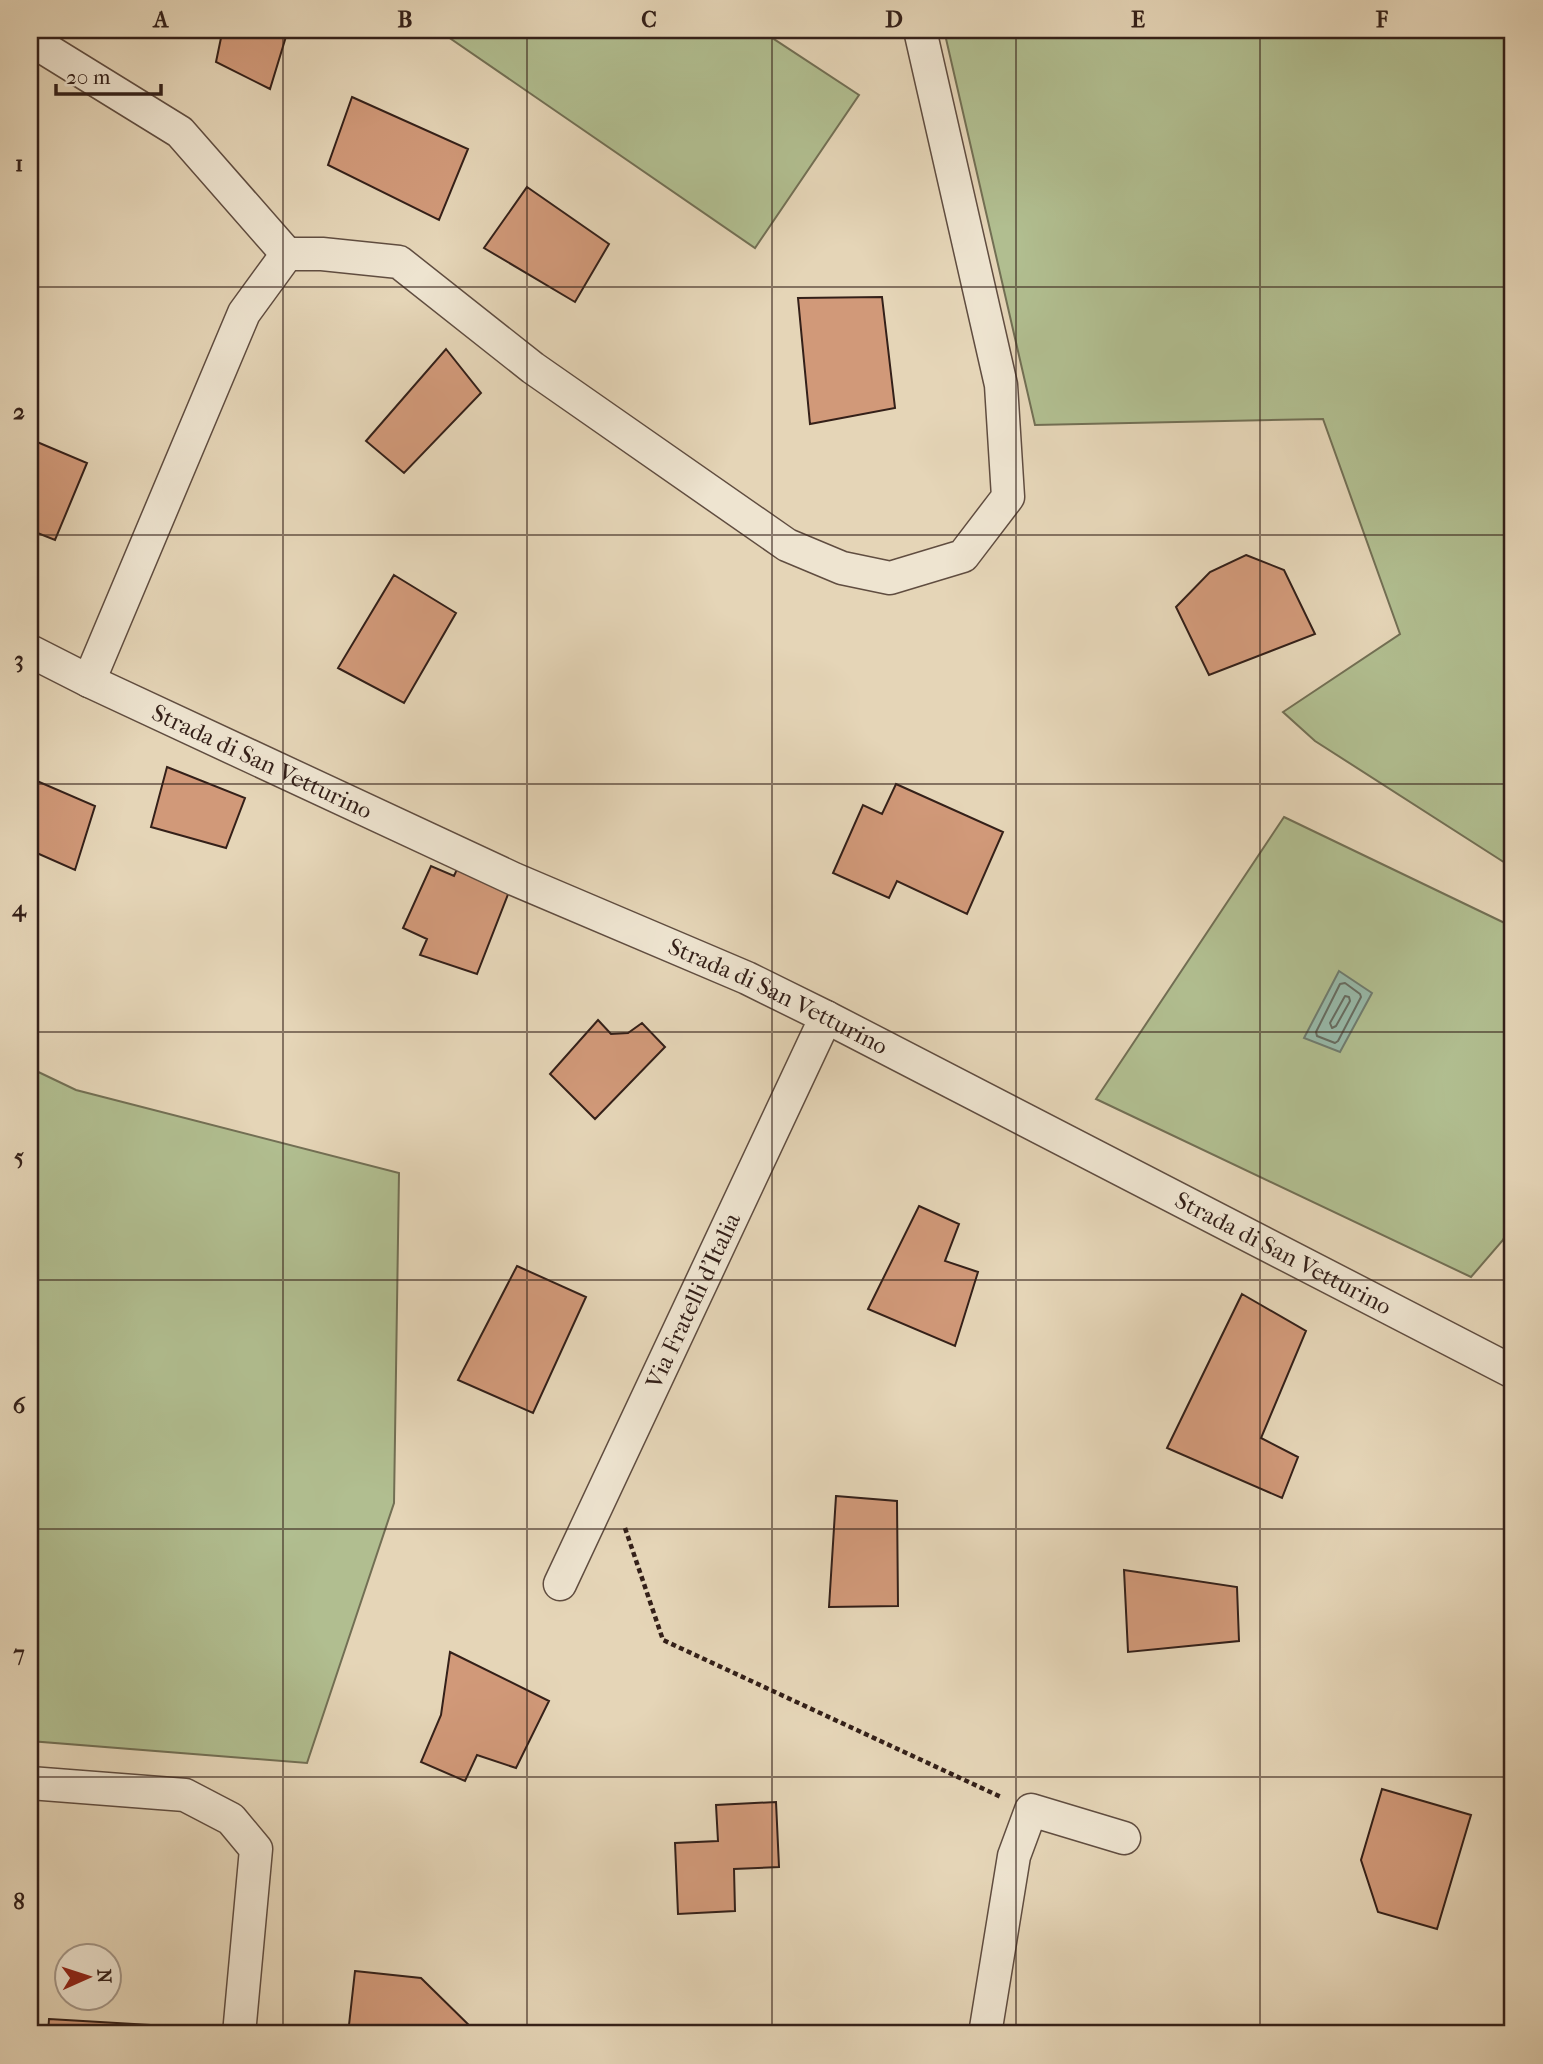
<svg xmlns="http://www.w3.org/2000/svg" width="1543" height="2064" font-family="'IM FELL French Canon',serif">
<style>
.green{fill:#b1be90;stroke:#726f54;stroke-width:2}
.water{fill:#97b9a9;stroke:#6f7c6f;stroke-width:2}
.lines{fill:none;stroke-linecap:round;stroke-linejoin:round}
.shore{stroke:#666c61;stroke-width:2}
.building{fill:#d19979;stroke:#342019;stroke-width:2}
.minor-casing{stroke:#604d40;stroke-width:35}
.path{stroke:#342019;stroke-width:4.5;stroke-dasharray:5 3.5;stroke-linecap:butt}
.minor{stroke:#eee4d0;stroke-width:32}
.grid{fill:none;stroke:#342019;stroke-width:2;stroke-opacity:0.55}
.labels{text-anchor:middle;stroke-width:6;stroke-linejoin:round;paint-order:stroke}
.street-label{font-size:24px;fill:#342019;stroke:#eee4d0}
.neatline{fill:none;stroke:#342019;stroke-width:2.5}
.grid-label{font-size:23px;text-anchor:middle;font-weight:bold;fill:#342019}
</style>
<rect width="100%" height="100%" fill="#e5d5b7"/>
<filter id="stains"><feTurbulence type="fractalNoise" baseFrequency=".00286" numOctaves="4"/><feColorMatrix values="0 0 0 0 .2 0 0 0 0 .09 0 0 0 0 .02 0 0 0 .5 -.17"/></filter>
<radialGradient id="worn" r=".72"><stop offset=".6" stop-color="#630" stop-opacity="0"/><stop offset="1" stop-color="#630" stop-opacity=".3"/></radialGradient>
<path class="green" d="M438 30H760L859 95 755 248Z
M944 30H1513V868L1315 741 1283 712 1400 634 1323 419 1035 425Z
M1284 817 1513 927V1219L1503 1240 1471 1277 1096 1099Z
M30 1068 76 1090 399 1173 394 1503 307 1763 30 1741Z"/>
<path class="water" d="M1339 971 1372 993 1340 1052 1304 1038Z"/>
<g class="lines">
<path class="shore" d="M1345 983 1360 994 1361 997 1338 1041 1335 1043 1317 1036 1316 1032 1340 984Z
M1345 996 1349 997 1350 1001 1336 1026 1332 1028 1330 1023Z"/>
</g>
<path class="building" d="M215 30H288L270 89 216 62 222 33Z
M352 97 468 149 439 220 328 165Z
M527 187 609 244 575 302 484 248Z
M882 297 895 408 810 424 798 298Z
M446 349 481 393 404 473 366 441Z
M30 439 87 463 55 540 30 530Z
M1246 555 1284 570 1315 634 1209 675 1176 607 1210 572Z
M394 575 456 613 404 703 338 668Z
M167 767 245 798 226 848 151 827Z
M30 778 95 806 75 870 30 850Z
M896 784 1003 832 967 914 897 881 889 898 833 873 863 805 882 814Z
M463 856 514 879 477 974 420 955 427 939 403 928 431 866 454 876Z
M598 1020 611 1034 628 1033 642 1023 665 1047 595 1119 550 1074Z
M919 1206 959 1224 945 1261 978 1272 955 1346 868 1309Z
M517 1266 586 1297 533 1413 458 1380Z
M1242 1294 1306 1331 1261 1438 1298 1457 1282 1498 1167 1448Z
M836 1496 897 1501 898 1606 829 1607Z
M1124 1570 1237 1587 1239 1641 1128 1652Z
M450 1652 549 1701 516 1768 477 1755 465 1781 421 1762 441 1715Z
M1382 1789 1471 1815 1437 1929 1378 1912 1361 1860Z
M776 1802 779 1867 734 1869 735 1911 678 1914 675 1843 718 1841 716 1805Z
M355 1971 421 1978 478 2034H348Z
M49 2019 150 2025V2034H48Z"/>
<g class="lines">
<defs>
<g id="minor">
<path d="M30 43 39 45 180 132 287 254"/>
<path id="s1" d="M30 651 89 681 514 879 747 978 826 1017 1513 1372"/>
<path d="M89 681 244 313 287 254H322L399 262 533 368 787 545 842 568 890 578 963 556 1008 497 1001 385 920 30"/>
<path id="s2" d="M560 1584 826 1017"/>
<path d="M30 1783 185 1795 231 1819 256 1849 239 2034"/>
<path d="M985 2034 1014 1856 1031 1810 1124 1838"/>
</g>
</defs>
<use href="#minor" class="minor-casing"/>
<path class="path" d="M625 1528 663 1640 1001 1797"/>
<use href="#minor" class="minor"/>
</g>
<path class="grid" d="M283 30V2034M527 30V2034M772 30V2034M1016 30V2034M1260 30V2034M30 287H1513M30 535H1513M30 784H1513M30 1032H1513M30 1280H1513M30 1529H1513M30 1777H1513"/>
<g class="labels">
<g class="street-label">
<text dy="8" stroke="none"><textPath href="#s1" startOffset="257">Strada di San Vetturino</textPath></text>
<text dy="8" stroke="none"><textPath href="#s1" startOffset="824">Strada di San Vetturino</textPath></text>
<text dy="8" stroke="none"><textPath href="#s1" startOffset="1391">Strada di San Vetturino</textPath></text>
<text dy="8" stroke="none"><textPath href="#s2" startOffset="313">Via Fratelli d'Italia</textPath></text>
</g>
</g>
<rect width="1543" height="2064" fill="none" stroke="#e5d5b7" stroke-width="77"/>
<g transform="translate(88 1977) rotate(87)"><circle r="33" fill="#eee4d0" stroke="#a49687" stroke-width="2"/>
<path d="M0-5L12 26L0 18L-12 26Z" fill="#8f2418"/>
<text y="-10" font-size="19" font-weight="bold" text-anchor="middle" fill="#342019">N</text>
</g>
<path d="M56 84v10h105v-10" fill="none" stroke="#342019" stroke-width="3.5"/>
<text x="66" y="84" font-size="21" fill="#342019" stroke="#eee4d0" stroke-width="5" paint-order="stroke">20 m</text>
<rect x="38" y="38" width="1466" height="1987" class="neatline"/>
<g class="grid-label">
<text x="161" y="27">A</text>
<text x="405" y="27">B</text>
<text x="649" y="27">C</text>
<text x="894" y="27">D</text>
<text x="1138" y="27">E</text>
<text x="1382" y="27">F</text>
<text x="19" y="171">1</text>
<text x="19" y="419">2</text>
<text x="19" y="667">3</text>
<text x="19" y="916">4</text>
<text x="19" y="1164">5</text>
<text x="19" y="1413">6</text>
<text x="19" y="1661">7</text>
<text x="19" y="1909">8</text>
</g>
<rect width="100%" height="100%" filter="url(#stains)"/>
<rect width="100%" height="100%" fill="url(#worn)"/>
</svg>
